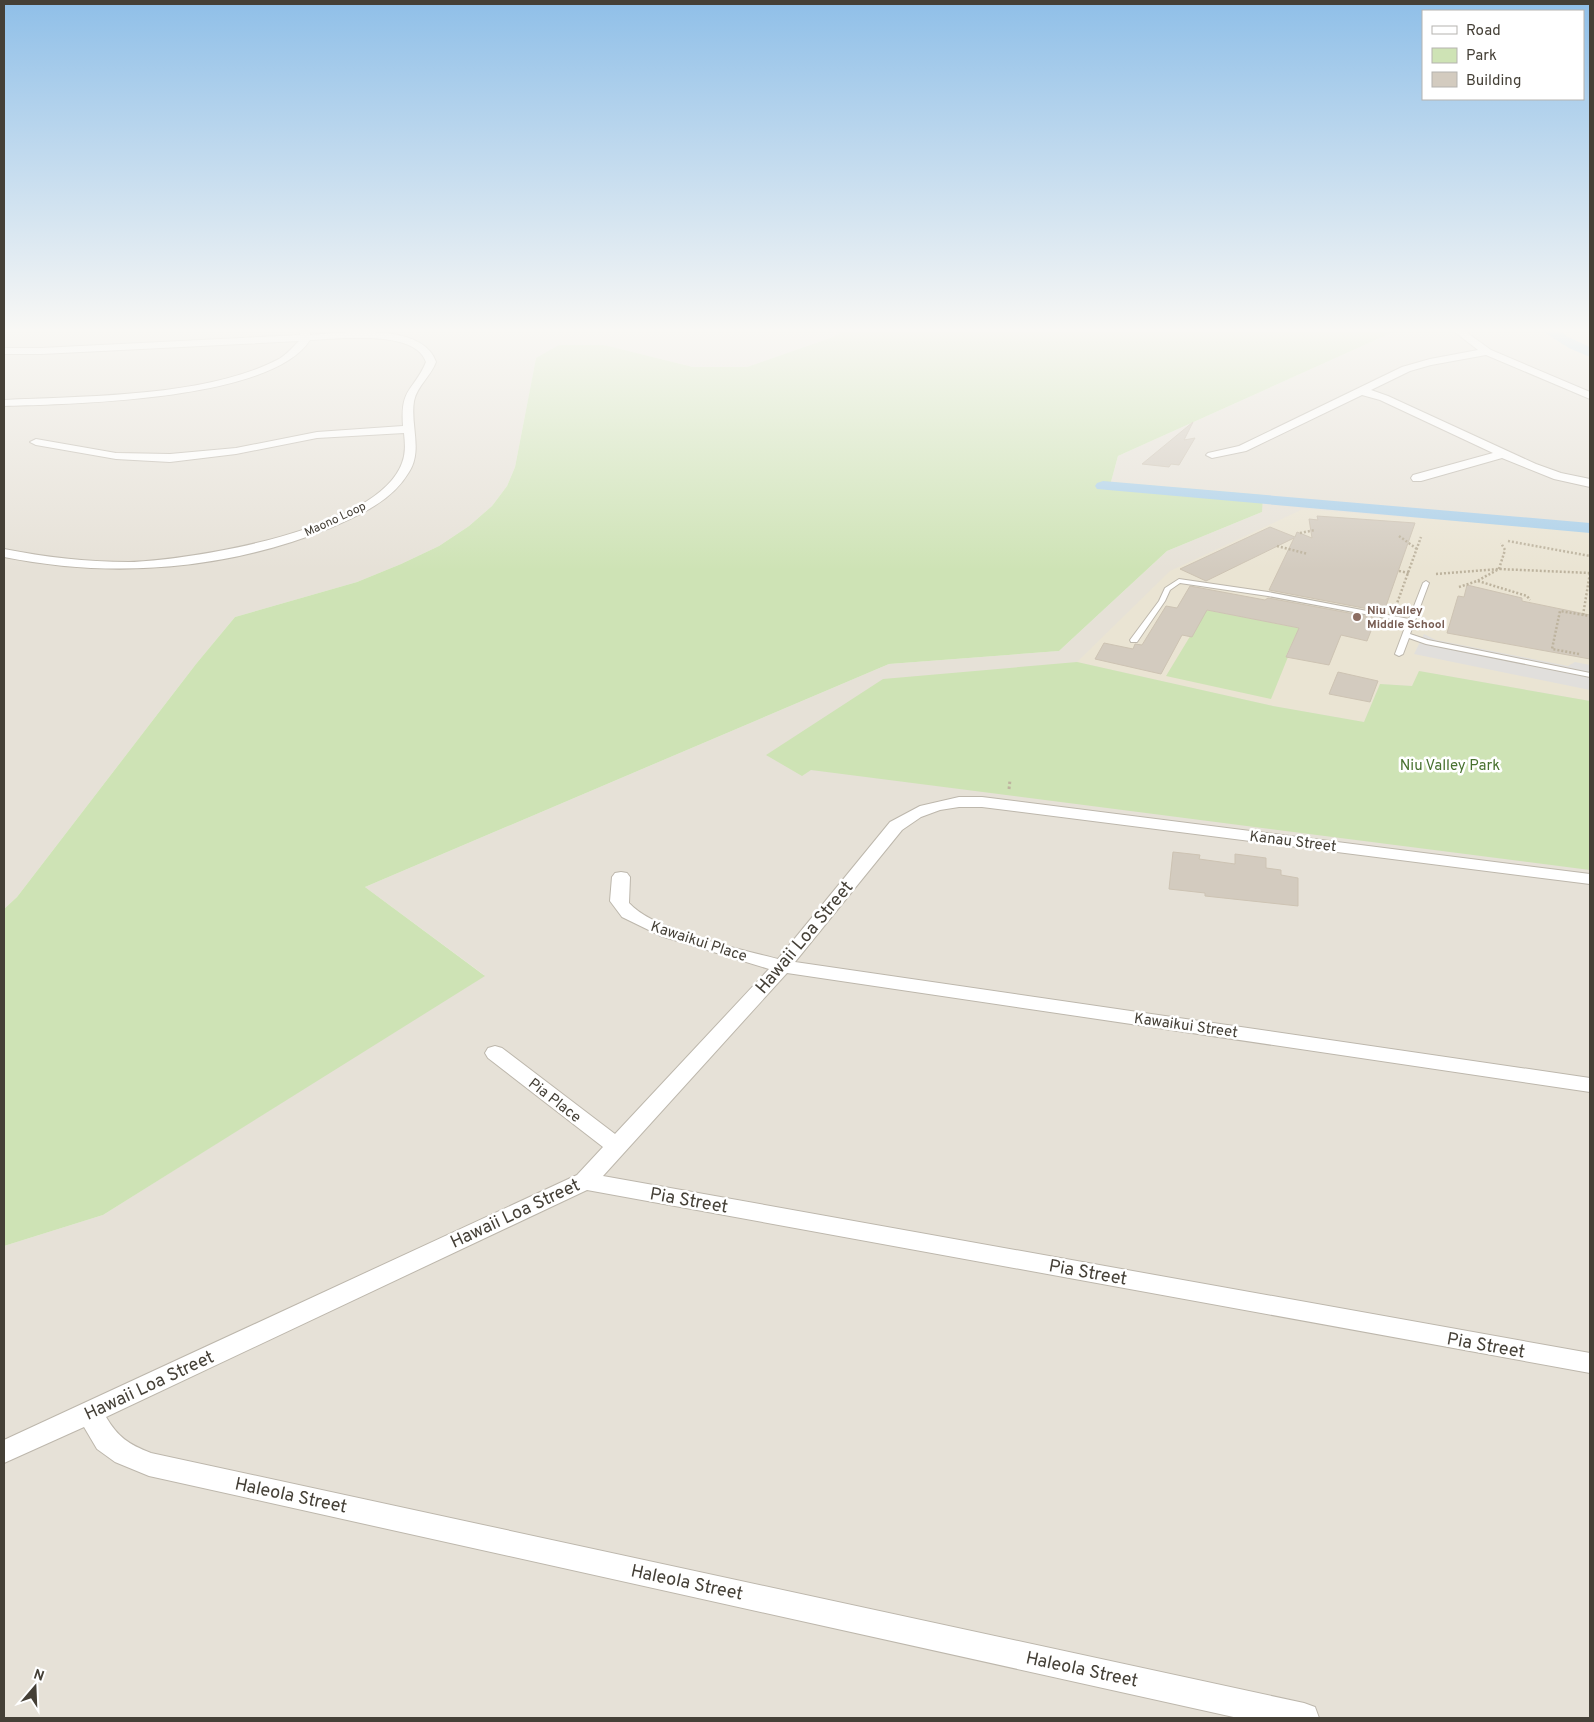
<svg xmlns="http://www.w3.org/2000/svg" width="1594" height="1722" font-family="Overpass,sans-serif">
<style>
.residential{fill:#e6e1d7}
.education{fill:#eae4d3}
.green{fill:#cee3b5}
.parking{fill:#e1dfdc}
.water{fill:#aacfe9}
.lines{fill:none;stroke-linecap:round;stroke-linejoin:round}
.canal{fill:#aacfe9;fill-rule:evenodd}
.building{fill:#d3cbbf;stroke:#cdc3b3}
.service-casing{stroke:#bdb7ac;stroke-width:2}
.minor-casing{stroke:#bdb7ac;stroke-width:2}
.path-far1{stroke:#bdb39e;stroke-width:2.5;stroke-dasharray:2 2;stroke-linecap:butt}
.path{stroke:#bdb39e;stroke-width:3;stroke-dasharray:2.5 2.5;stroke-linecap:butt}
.service{fill:#fff;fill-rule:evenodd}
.minor{fill:#fff;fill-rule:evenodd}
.education-dot{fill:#8d6e63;stroke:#fff;stroke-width:2}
.labels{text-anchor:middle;stroke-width:5;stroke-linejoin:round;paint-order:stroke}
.far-street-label{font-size:12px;fill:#454037;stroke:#fff}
.far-education-label{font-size:12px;font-weight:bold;fill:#785e54;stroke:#fff;text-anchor:start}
.park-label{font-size:15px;fill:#487130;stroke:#fff}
.street-label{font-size:15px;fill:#454037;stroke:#fff}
.near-street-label{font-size:18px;fill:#454037;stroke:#fff}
</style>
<rect width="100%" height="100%" fill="#f2efe8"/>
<path class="residential" d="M4 329H848L830 338 747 367H693L603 345 536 358 515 467 507 486 492 506 469 526 439 546 401 564 357 582 235 617 196 664 17 897 4 909Z
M1400 329H1590V1718H4V1246L103 1215 484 975 365 887 889 664 1059 651 1167 551 1262 512V495L1111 482 1118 456Z"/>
<path class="education" d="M1303 509 1590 532V701L1419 671 1413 686 1380 684 1364 722 1273 706 1077 662 1170 571Z"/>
<path class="green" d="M848 329H1400L1118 456 1111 482 1263 495 1262 512 1167 551 1059 651 889 664 365 887 485 976 103 1215 4 1246V909L17 897 196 664 235 617 357 582 401 564 439 546 469 526 492 506 507 486 515 467 536 358 559 345H604L693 367H747L830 338Z
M1206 610 1299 628 1286 656 1288 657 1271 699 1166 676Z
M1077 662 1273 706 1364 722 1380 684 1412 686 1419 671 1590 701V870L811 770 802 776 766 755 883 679Z"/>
<path class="parking" d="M1424 634 1436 640 1568 666 1575 662 1590 665V690L1414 654Z"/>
<path class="water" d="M1539 329H1558L1568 337 1590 347V357L1569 348Z"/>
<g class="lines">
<path class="canal" d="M1103 481 1590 523V533L1097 489 1095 486 1097 483Z"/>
</g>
<path class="building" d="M1193 422 1184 440 1195 438 1179 465 1171 464 1169 467 1142 464Z
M1317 516 1415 523 1386 606H1381L1379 611 1269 590 1294 538 1206 581 1180 569 1270 527 1295 537 1297 532 1312 538 1309 519 1318 520Z
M1467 585 1522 598V601L1590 615V659L1447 633 1458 596 1464 597Z
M1190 586 1265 600 1268 598 1376 618 1367 641 1341 635 1329 665 1286 657 1299 628 1207 610 1192 637 1182 635 1161 674 1095 659 1104 643 1133 649 1135 644 1142 645 1166 606 1177 608Z
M1338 672 1378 681 1370 702 1329 694Z
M1173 852 1200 855 1199 859 1235 864V854L1266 858V868L1281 870V875L1298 878V906L1205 896V893L1169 889Z"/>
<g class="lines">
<defs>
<path id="service" d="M1179 579 1268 592 1409 619 1423 583 1426 581 1429 583 1410 634 1428 640 1590 673V677L1426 644 1409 638 1403 654 1399 656 1395 654 1407 622 1268 596 1180 583 1170 590 1165 601 1137 642H1131L1130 640 1159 601 1165 588Z"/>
<path id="minor" d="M300 329H310V335C344 333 422 322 436 362 431 376 417 386 414 401 410 425 423 450 409 472 392 501 360 515 330 528 227 570 113 579 4 557V549C45 557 86 562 129 562 192 560 378 530 402 463 406 453 405 443 404 433L317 438 236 454 170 462 116 459 36 445 30 442 36 439 116 453 170 454 236 448 317 432 403 426C400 387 414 391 426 362 415 329 338 339 310 340 271 401 72 404 4 406V400C86 396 207 397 279 359 286 355 293 347 299 341L41 354H4V348H41L300 335Z
M1451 329H1462L1491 350 1590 392V399L1486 355 1431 365 1410 371 1371 390 1388 396 1536 464 1561 473 1590 479V487L1554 479 1502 458 1421 481H1413L1411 478 1413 475 1493 453 1380 400 1362 395 1246 451 1212 458 1206 455 1208 453 1239 446 1402 367 1430 359 1478 350Z
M959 797H982L1590 874V884L982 807H959L940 810 921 817 902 830 795 962 1590 1078V1092L787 973 603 1176 1590 1353V1373L587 1190 106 1417C118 1437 128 1444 151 1453L1304 1703 1315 1707 1319 1718H1238L149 1476 115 1462 97 1449 84 1427 4 1463V1440L577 1175 603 1147 488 1058 485 1053 488 1048 495 1046 502 1048 615 1134 769 969 661 936 622 917 610 901 612 877 615 873 621 872 627 873 630 877 629 903C654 931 740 949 778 959L890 822 920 806Z"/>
</defs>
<use href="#service" class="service-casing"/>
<use href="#minor" class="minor-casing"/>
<path class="path-far1" d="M1300 533 1315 530
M1399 536 1417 549
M1508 541 1590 556
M1277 546 1308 554
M1399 571 1409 573
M1436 574 1499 569 1590 573
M1478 581 1527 596 1530 600
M1459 587 1477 581 1499 569 1505 550 1501 543
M1396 606 1421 537
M1583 615 1590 573
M1579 654 1552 649 1560 611 1590 616"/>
<path class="path" d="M1009 789 1010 780"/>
<use href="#service" class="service"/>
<use href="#minor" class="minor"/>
</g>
<linearGradient id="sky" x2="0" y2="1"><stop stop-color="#8fbfe8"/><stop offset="0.58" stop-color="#f9f8f5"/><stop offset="1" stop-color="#f9f8f5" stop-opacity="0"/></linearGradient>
<rect width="1594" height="570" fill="url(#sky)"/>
<circle class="education-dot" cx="1357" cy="617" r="5"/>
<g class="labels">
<g class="far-street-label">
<text transform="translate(335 519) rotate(-25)" y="4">Maono Loop</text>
</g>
<g class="far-education-label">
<text x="1367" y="614">Niu Valley<tspan x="1367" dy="14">Middle School</tspan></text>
</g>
<g class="park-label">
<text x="1450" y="770">Niu Valley Park</text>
</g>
<g class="street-label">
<text transform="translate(1293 841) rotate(7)" y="5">Kanau Street</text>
<text transform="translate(699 941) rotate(18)" y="5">Kawaikui Place</text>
<text transform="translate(1186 1025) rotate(8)" y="5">Kawaikui Street</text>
<text transform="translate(555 1100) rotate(38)" y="5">Pia Place</text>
</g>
<g class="near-street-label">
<text transform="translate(804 937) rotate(-50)" y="6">Hawaii Loa Street</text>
<text transform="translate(689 1200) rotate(10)" y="6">Pia Street</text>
<text transform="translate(515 1213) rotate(-25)" y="6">Hawaii Loa Street</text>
<text transform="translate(1088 1272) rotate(10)" y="6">Pia Street</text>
<text transform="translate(1486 1345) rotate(10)" y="6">Pia Street</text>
<text transform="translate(149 1385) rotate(-25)" y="6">Hawaii Loa Street</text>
<text transform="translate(291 1495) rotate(12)" y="6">Haleola Street</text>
<text transform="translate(687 1582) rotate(12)" y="6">Haleola Street</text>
<text transform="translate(1082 1669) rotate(12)" y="6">Haleola Street</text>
</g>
</g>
<rect width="1594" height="1722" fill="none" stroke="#454037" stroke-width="10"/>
<rect x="1422" y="10" width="162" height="90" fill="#ffffff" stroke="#b5b3af"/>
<rect x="1432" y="26" width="25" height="8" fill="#ffffff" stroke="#b5b3af"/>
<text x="1466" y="35" font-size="15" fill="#454037">Road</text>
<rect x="1432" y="48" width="25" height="15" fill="#cee3b5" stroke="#b5b3af"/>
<text x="1466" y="60" font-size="15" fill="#454037">Park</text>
<rect x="1432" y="72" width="25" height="15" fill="#d3cbbf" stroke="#b5b3af"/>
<text x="1466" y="85" font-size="15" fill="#454037">Building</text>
<g transform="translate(35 1687) rotate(19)" stroke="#ffffff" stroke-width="4" paint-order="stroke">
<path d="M0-4L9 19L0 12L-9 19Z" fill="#454037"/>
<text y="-8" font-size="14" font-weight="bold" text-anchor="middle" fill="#454037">N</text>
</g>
</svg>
